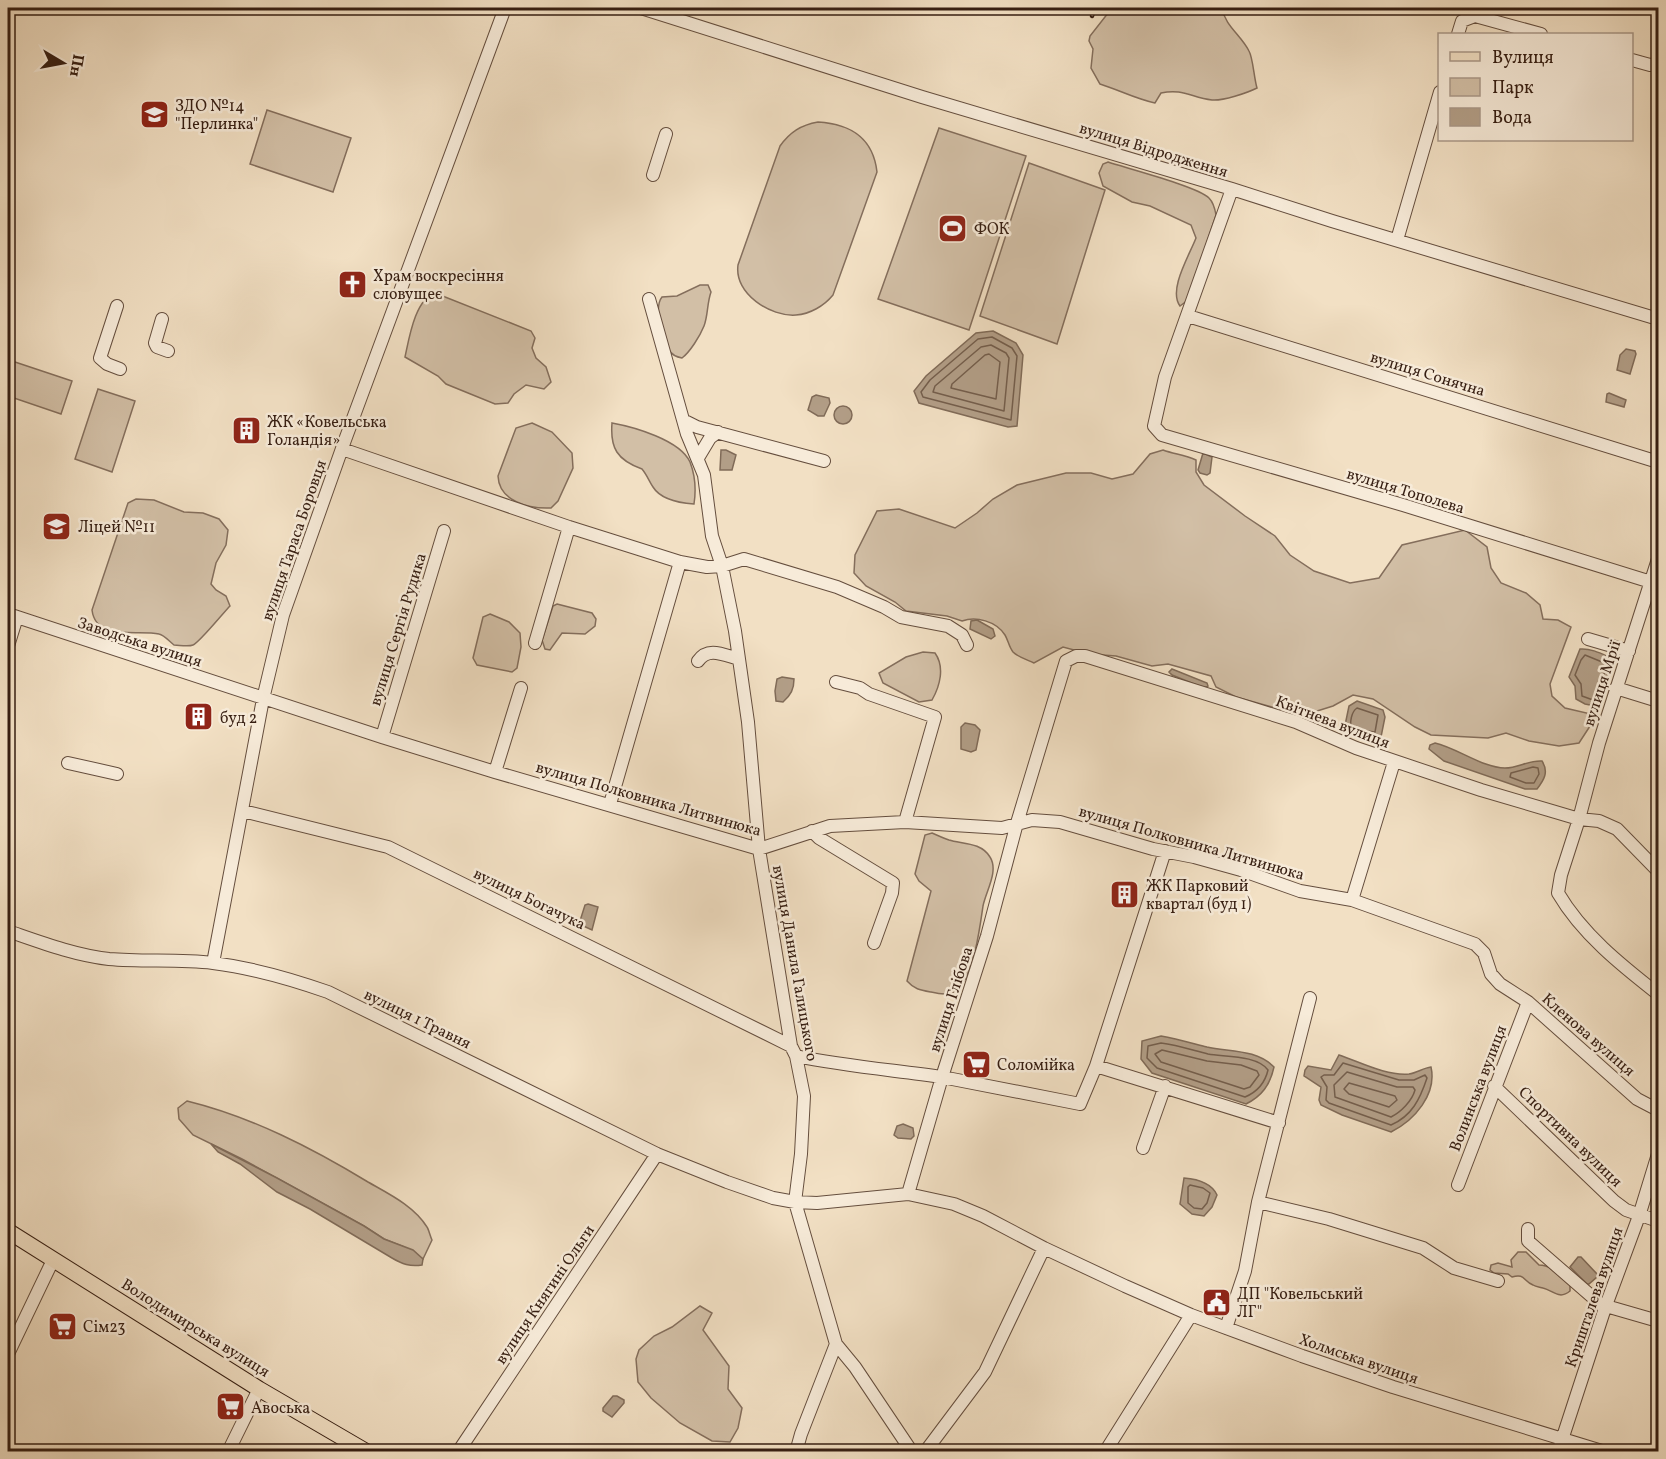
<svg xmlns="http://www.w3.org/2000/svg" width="1666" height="1459" font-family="Vollkorn,serif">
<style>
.green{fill:#d2bfa6;stroke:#846e5c;stroke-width:1.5}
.water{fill:#b29e87;stroke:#806b58;stroke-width:1.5}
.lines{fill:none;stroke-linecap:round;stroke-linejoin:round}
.shore{stroke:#745e4c;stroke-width:1.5}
.minor-casing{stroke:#654e3e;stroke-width:14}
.major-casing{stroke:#361e12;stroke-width:17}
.minor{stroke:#f7ebd9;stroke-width:12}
.major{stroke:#f2e0c4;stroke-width:15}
.rail-casing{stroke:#361e12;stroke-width:4.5}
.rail{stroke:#f7ebd9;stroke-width:2;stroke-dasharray:7;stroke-linecap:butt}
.labels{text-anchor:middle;stroke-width:5;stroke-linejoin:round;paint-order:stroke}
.poi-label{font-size:16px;fill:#361e12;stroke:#f7ebd9;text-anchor:start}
.street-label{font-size:16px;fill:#361e12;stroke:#f7ebd9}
</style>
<rect width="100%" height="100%" fill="#f2e0c4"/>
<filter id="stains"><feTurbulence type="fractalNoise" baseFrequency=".00333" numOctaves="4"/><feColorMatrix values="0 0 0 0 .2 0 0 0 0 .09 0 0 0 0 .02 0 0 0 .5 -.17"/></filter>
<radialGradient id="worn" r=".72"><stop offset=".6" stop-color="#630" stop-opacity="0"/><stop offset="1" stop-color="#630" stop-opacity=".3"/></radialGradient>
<path class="green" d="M1112 8H1222C1225 26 1241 35 1249 51 1253 58 1254 78 1257 88 1247 93 1223 101 1212 100 1192 98 1183 88 1161 93L1155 103C1136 99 1119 90 1100 84L1091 68 1093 49 1089 41 1090 36Z
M267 110 351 138 333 192 250 164Z
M818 122C850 124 873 137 877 172L833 295C824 306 810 314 796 315 771 317 734 294 738 265L780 146C790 132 801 125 818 122Z
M939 128 1026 156 969 330 878 299Z
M1108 162C1126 168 1199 187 1209 198 1213 202 1215 209 1216 215L1188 300 1180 306C1168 290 1189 256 1196 238L1191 225 1150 206 1132 202 1103 186 1099 173 1103 164Z
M1029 163 1105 190 1057 344 980 316Z
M700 285H708L711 292C707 303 708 316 704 326 700 336 690 352 682 358 676 357 672 355 669 350 663 339 653 308 662 297L677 296Z
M435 293 531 331 535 338 532 348 536 358 546 367 551 382 544 389 526 385 514 394 508 403 495 404 446 384 438 376 405 357C409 339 415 299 435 293Z
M9 360 72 381 61 414 8 396V366Z
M98 389 135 401 112 472 75 459Z
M532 423 552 432 572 453 573 468 558 501 551 508C528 509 499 501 498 476L516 428Z
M612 423C634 427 680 440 690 462 695 475 696 491 694 504 680 503 661 500 653 487 649 481 647 475 642 469 617 460 610 448 612 423Z
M1163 450C1174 454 1185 455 1196 460V472L1204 485 1245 516 1275 536 1290 555 1314 571 1350 583 1379 578 1402 545 1465 530 1487 547 1491 568 1501 583 1526 593 1540 605 1543 619 1558 620 1571 627 1550 684 1552 696 1565 708 1591 714 1592 723 1579 743 1559 746 1529 741 1506 733 1488 738 1431 735 1415 727 1373 699 1353 695 1333 706 1314 712 1293 713 1236 697 1216 687 1211 676 1168 664 1152 666 1116 656 1089 654 1063 647 1034 663C1028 660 1018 657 1013 652 1009 647 1008 640 1005 635 996 621 976 616 962 621L947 616 906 611 895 602 866 586 854 573 855 555 877 511 899 509 955 528 977 513 993 499 1017 485 1066 473H1091L1112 479 1133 474 1150 454Z
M136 499 154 500 184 512 203 513 219 519 228 530 226 545 216 563 211 584 216 590 226 596 230 606C224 612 199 643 193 645 188 647 179 645 174 645 169 641 164 635 159 634 138 629 96 642 92 610L128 503Z
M557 604 592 613 596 619 595 626 585 634 562 633 550 650 545 649 542 640 553 606Z
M490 614 509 622 520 633 521 647 517 668 512 672 477 665 473 658 483 617Z
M923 652 935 653C945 667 940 686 932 700L919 702 883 683 879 673 906 657Z
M932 833C937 835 943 838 949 840 962 844 981 842 990 857 999 871 986 891 983 906 980 927 974 974 958 989 951 996 940 994 931 992 920 990 914 989 907 981L931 891 919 881 915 874 925 835Z
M187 1101C252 1117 312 1148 368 1182 389 1194 414 1206 427 1227 429 1230 430 1236 432 1240L423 1259 404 1247 384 1239 364 1226 242 1159 193 1135 179 1119 178 1108Z
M1518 1252H1526L1539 1265C1552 1265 1561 1277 1570 1284V1291C1559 1300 1554 1291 1543 1288 1540 1287 1536 1287 1533 1285 1523 1281 1525 1273 1512 1277L1508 1274 1494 1273 1490 1270 1491 1265 1498 1263 1512 1267 1511 1260Z
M700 1306 712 1313 703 1330 729 1366 728 1389 742 1408 738 1428 730 1442 712 1441 680 1423 651 1398 638 1382 636 1359 639 1350 654 1336 672 1327Z"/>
<path class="water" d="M993 331 1016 343 1023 355 1017 426 1008 427 919 403 914 391 926 376 976 333Z
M1626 349 1635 351 1636 354 1630 374 1617 370 1620 355Z
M1609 393 1626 400 1624 407 1606 402 1607 394Z
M816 395 829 398 830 403 824 416H818L808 410 812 397Z
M834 415a9 9 0 1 1 18 0a9 9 0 1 1-18 0Z
M721 450H726L736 455 732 470H720Z
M1203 453 1212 457 1210 473 1207 475 1200 473 1198 470Z
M977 620 993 629 995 636 991 639 970 629 971 621Z
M1580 649C1591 648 1602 654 1611 658L1613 663 1601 702 1595 706 1585 704 1576 699 1575 686 1569 677Z
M1172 669 1207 683 1208 686 1204 688 1172 675 1169 672Z
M782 677 794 679C794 689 791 695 783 702L776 701 775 691 777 679Z
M1357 701 1383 710 1385 717 1381 737C1370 740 1352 739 1344 730L1349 706Z
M965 723 975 725 980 730 976 750 971 752 961 749V727Z
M1435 743C1457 748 1483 768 1505 768 1518 768 1529 760 1542 761 1549 772 1544 780 1537 789H1525L1444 761 1429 749 1430 745Z
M588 904 598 907 592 930 579 924 585 905Z
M1161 1036C1177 1039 1191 1043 1207 1047 1230 1052 1256 1049 1274 1067 1270 1085 1262 1096 1246 1104L1152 1073 1141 1059 1142 1041Z
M1339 1055C1360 1062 1386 1076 1409 1074 1417 1073 1423 1068 1431 1067 1437 1094 1415 1120 1391 1132L1342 1115 1321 1105 1319 1100 1321 1087 1304 1076 1305 1070 1308 1066 1331 1070Z
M903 1124 913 1128 914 1136 911 1139 898 1138 894 1135 897 1126Z
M211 1144 277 1178 364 1226 384 1239 413 1250 423 1259 422 1265C410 1267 402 1264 392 1258L310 1209 277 1192 240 1164 218 1152Z
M1184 1178C1197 1179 1211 1182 1217 1195L1212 1207 1204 1216 1192 1214 1180 1204Z
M1578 1257H1581L1597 1274 1598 1276 1589 1284H1587L1570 1267Z
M613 1396H617L624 1400V1403L612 1417 603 1411V1408Z"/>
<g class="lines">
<path class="shore" d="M992 337 1012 348 1017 356 1011 420 923 397 921 392 930 380 978 339Z
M991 345 1006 353 1009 358 1004 411 933 392 935 386 981 347Z
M989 354 1000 362 996 399 951 388 952 384 985 355Z
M1585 655 1607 664 1599 691 1593 700 1582 696 1581 684 1575 675 1581 660Z
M1357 708 1378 715 1375 732 1351 729C1350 722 1351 712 1357 708Z
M1533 767 1538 768 1539 774 1534 783H1526L1510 777 1511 773Z
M1161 1043C1177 1045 1192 1050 1208 1054 1225 1057 1257 1055 1268 1070 1265 1083 1257 1092 1245 1097L1157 1068 1147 1058 1148 1046Z
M1162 1050 1207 1061 1241 1065 1257 1071 1259 1075 1250 1087 1244 1089 1161 1062 1155 1054Z
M1343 1063 1399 1080H1414L1425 1075 1427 1078C1420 1099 1412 1116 1391 1125L1329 1103 1326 1100 1327 1087 1321 1077 1324 1075H1334Z
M1347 1072 1397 1087H1413L1415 1090C1412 1101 1401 1112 1391 1117L1335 1097 1334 1085Z
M1349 1083 1395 1096 1397 1100 1389 1107 1349 1094 1344 1089Z
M1190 1185 1203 1188 1210 1193 1207 1203 1202 1209 1194 1208 1188 1203V1187Z"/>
<defs>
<path id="minor" d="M641 8 922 97 1232 189 1332 221 1658 319
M1458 34 1462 21 1475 16 1541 34
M1632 60 1650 65 1658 64
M653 175 666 134
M1232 189 1165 377 1154 426 1162 435 1403 505 1651 582
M1397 240 1440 92
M649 299 687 434 704 475 712 536 722 566 735 631 748 722 759 849 791 1046 796 1056 804 1096 801 1154 795 1202 836 1344 801 1434 796 1452
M117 306 100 358 107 364 120 369
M1188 316 1658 462
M162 319 155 343 157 347 168 351
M685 421 697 427 824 461
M342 449 569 527 680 562 707 567 722 566 744 559 837 587 884 607 901 617 948 626 962 635 967 645
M698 458 710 438 718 432
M1658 559 1599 743 1579 819 1561 875 1558 893C1582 934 1621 965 1658 994
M8 614 382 737 495 772 759 849 830 826 905 822 1002 828 1032 820 1060 822 1153 849 1194 857 1241 870 1300 891 1352 900 1475 944 1484 953 1491 974 1500 984 1528 1002 1637 1099 1658 1110
M1588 639 1629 651
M535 643 569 527
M8 646 17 617
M698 661C708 646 724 655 739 659
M836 682 860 688 869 694 935 717 905 822
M1616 688 1658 701
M382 737 444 531
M68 763 117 774
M495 772 521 688
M610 804 680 562
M243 811 388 847 791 1046
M812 831 819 838 893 883 892 893 874 943
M1165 851 1096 1066 1279 1123
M1352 900 1394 762
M8 931C40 942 74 955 109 959 143 962 179 959 213 963 253 968 291 979 328 992L657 1154 727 1182 773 1198 795 1202 817 1203 908 1194 954 1204 983 1216 1044 1248 1125 1286 1191 1315 1302 1356 1393 1387 1605 1452
M213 963 263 699 283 615 345 440 505 8
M796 1056C844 1066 893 1070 942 1077L987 936 1017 823 1066 661 1076 656H1085L1296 722 1356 748 1481 790 1552 811 1579 819 1599 821 1617 829 1658 871
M1494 1086 1614 1201 1626 1210 1658 1221
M1143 1148 1165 1086
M1458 1185 1528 1002
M908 1194 942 1077 1080 1104 1096 1066
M1258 1202 1329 1219 1423 1248 1454 1268 1498 1281
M1528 1229V1241L1605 1308
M1606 1306 1658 1321
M1226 1328 1245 1271 1258 1202 1310 998
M836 1344 855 1367 912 1452
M8 1354 53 1260
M228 1452 259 1389
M458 1452 657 1154
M925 1452 985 1372 1044 1248
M1105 1452 1191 1315
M1558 1452 1605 1308 1639 1216 1658 1154"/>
<path id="major" d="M8 1231 259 1389 367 1452"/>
</defs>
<use href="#minor" class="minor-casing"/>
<use href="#major" class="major-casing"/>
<use href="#minor" class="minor"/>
<use href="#major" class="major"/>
<defs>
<path id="rail" d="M1092 16 1095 8"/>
</defs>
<use href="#rail" class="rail-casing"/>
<use href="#rail" class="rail"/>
</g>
<defs>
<symbol id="school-square" viewBox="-11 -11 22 22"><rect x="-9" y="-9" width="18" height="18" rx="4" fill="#8f2418" stroke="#f7ebd9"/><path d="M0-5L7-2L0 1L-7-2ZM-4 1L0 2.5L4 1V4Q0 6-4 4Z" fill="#fff"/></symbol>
<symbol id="stadium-square" viewBox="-11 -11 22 22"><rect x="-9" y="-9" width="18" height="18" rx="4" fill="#8f2418" stroke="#f7ebd9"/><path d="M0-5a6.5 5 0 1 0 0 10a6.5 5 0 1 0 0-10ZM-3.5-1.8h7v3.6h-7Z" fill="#fff"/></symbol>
<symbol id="church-square" viewBox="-11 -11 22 22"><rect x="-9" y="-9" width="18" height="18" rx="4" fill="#8f2418" stroke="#f7ebd9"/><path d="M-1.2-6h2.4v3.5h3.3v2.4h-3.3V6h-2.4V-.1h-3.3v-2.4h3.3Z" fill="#fff"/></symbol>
<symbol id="building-square" viewBox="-11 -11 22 22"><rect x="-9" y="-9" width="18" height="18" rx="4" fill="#8f2418" stroke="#f7ebd9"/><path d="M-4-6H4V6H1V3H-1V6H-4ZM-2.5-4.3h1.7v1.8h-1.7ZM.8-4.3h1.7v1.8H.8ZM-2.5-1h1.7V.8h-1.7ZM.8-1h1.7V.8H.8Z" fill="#fff"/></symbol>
<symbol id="supermarket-square" viewBox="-11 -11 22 22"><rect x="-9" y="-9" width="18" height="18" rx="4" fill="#8f2418" stroke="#f7ebd9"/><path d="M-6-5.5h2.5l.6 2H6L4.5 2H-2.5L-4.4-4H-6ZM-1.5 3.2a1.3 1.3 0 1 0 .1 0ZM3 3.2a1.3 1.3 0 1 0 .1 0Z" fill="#fff"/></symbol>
<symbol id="civic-square" viewBox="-11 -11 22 22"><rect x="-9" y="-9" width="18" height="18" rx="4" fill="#8f2418" stroke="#f7ebd9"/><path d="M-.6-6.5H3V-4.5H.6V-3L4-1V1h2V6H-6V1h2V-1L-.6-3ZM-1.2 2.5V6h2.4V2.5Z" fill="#fff"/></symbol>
</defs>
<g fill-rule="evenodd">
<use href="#school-square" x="138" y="98" width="33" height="33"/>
<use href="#stadium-square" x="936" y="212" width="33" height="33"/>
<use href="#church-square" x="336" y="268" width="33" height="33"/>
<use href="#building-square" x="230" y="414" width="33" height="33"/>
<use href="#school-square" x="40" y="510" width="33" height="33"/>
<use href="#building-square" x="182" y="700" width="33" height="33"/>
<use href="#building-square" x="1108" y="878" width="33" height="33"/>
<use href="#supermarket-square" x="960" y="1048" width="33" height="33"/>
<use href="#civic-square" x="1200" y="1286" width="33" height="33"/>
<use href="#supermarket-square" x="46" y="1310" width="33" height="33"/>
<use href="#supermarket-square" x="214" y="1390" width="33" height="33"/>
</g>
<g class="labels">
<g class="poi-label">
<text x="175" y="111">ЗДО №14<tspan x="175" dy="18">"Перлинка"</tspan></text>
<text x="974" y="234">ФОК</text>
<text x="373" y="281">Храм воскресіння<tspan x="373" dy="18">словущеє</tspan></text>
<text x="267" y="427">ЖК «Ковельська<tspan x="267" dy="18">Голандія»</tspan></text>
<text x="78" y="532">Ліцей №11</text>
<text x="220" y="723">буд 2</text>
<text x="1146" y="891">ЖК Парковий<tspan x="1146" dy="18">квартал (буд 1)</tspan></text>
<text x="997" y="1070">Соломійка</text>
<text x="1237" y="1299">ДП "Ковельський<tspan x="1237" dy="18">ЛГ"</tspan></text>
<text x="83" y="1332">Сім23</text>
<text x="251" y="1413">Авоська</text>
</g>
<g class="street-label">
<text transform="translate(1154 149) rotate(17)" y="6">вулиця Відродження</text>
<text transform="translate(1428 373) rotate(17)" y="6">вулиця Сонячна</text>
<text transform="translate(1406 490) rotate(17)" y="6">вулиця Тополева</text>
<text transform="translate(293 540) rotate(-71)" y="6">вулиця Тараса Боровця</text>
<text transform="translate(397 629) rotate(-73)" y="6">вулиця Сергія Рудика</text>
<text transform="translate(140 641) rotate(18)" y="6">Заводська вулиця</text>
<text transform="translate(1601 683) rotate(-72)" y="6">вулиця Мрії</text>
<text transform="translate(1333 721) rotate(21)" y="6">Квітнева вулиця</text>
<text transform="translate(649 798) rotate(16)" y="6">вулиця Полковника Литвинюка</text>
<text transform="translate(1192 842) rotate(16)" y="6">вулиця Полковника Литвинюка</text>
<text transform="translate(530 898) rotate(26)" y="6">вулиця Богачука</text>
<text transform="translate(796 963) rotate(80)" y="6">вулиця Данила Галицького</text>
<text transform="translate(950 999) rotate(-72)" y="6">вулиця Глібова</text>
<text transform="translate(418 1018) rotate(26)" y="6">вулиця 1 Травня</text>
<text transform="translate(1589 1034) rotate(41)" y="6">Кленова вулиця</text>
<text transform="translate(1477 1088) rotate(-69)" y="6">Волинська вулиця</text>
<text transform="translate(1571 1136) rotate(44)" y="6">Спортивна вулиця</text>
<text transform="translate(544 1294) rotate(-56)" y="6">вулиця Княгині Ольги</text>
<text transform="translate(1593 1297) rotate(-71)" y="6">Кришталева вулиця</text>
<text transform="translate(196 1327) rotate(32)" y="6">Володимирська вулиця</text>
<text transform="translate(1359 1358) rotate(19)" y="6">Холмська вулиця</text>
</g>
</g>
<rect width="1666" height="1459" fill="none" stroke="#f2e0c4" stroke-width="30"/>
<rect x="9" y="9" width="1648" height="1441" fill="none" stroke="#361e12" stroke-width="3"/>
<rect x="15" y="15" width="1636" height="1429" fill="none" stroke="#361e12" stroke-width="1.5"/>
<rect x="1438" y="33" width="195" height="108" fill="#f7ebd9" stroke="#aa9989" stroke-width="1.5"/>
<rect x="1450" y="52" width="30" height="9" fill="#f2e0c4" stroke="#aa9989" stroke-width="1.5"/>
<text x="1492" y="63" font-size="18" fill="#361e12">Вулиця</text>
<rect x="1450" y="78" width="30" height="18" fill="#d2bfa6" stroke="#aa9989" stroke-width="1.5"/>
<text x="1492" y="93" font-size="18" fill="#361e12">Парк</text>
<rect x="1450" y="108" width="30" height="18" fill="#b29e87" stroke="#aa9989" stroke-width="1.5"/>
<text x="1492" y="123" font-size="18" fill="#361e12">Вода</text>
<g transform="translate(63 63) rotate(100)" stroke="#f7ebd9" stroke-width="4.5" paint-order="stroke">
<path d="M0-4.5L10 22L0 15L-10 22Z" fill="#361e12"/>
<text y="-9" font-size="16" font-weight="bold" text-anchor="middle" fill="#361e12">Пн</text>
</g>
<rect width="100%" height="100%" filter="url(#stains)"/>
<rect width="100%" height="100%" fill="url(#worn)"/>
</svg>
